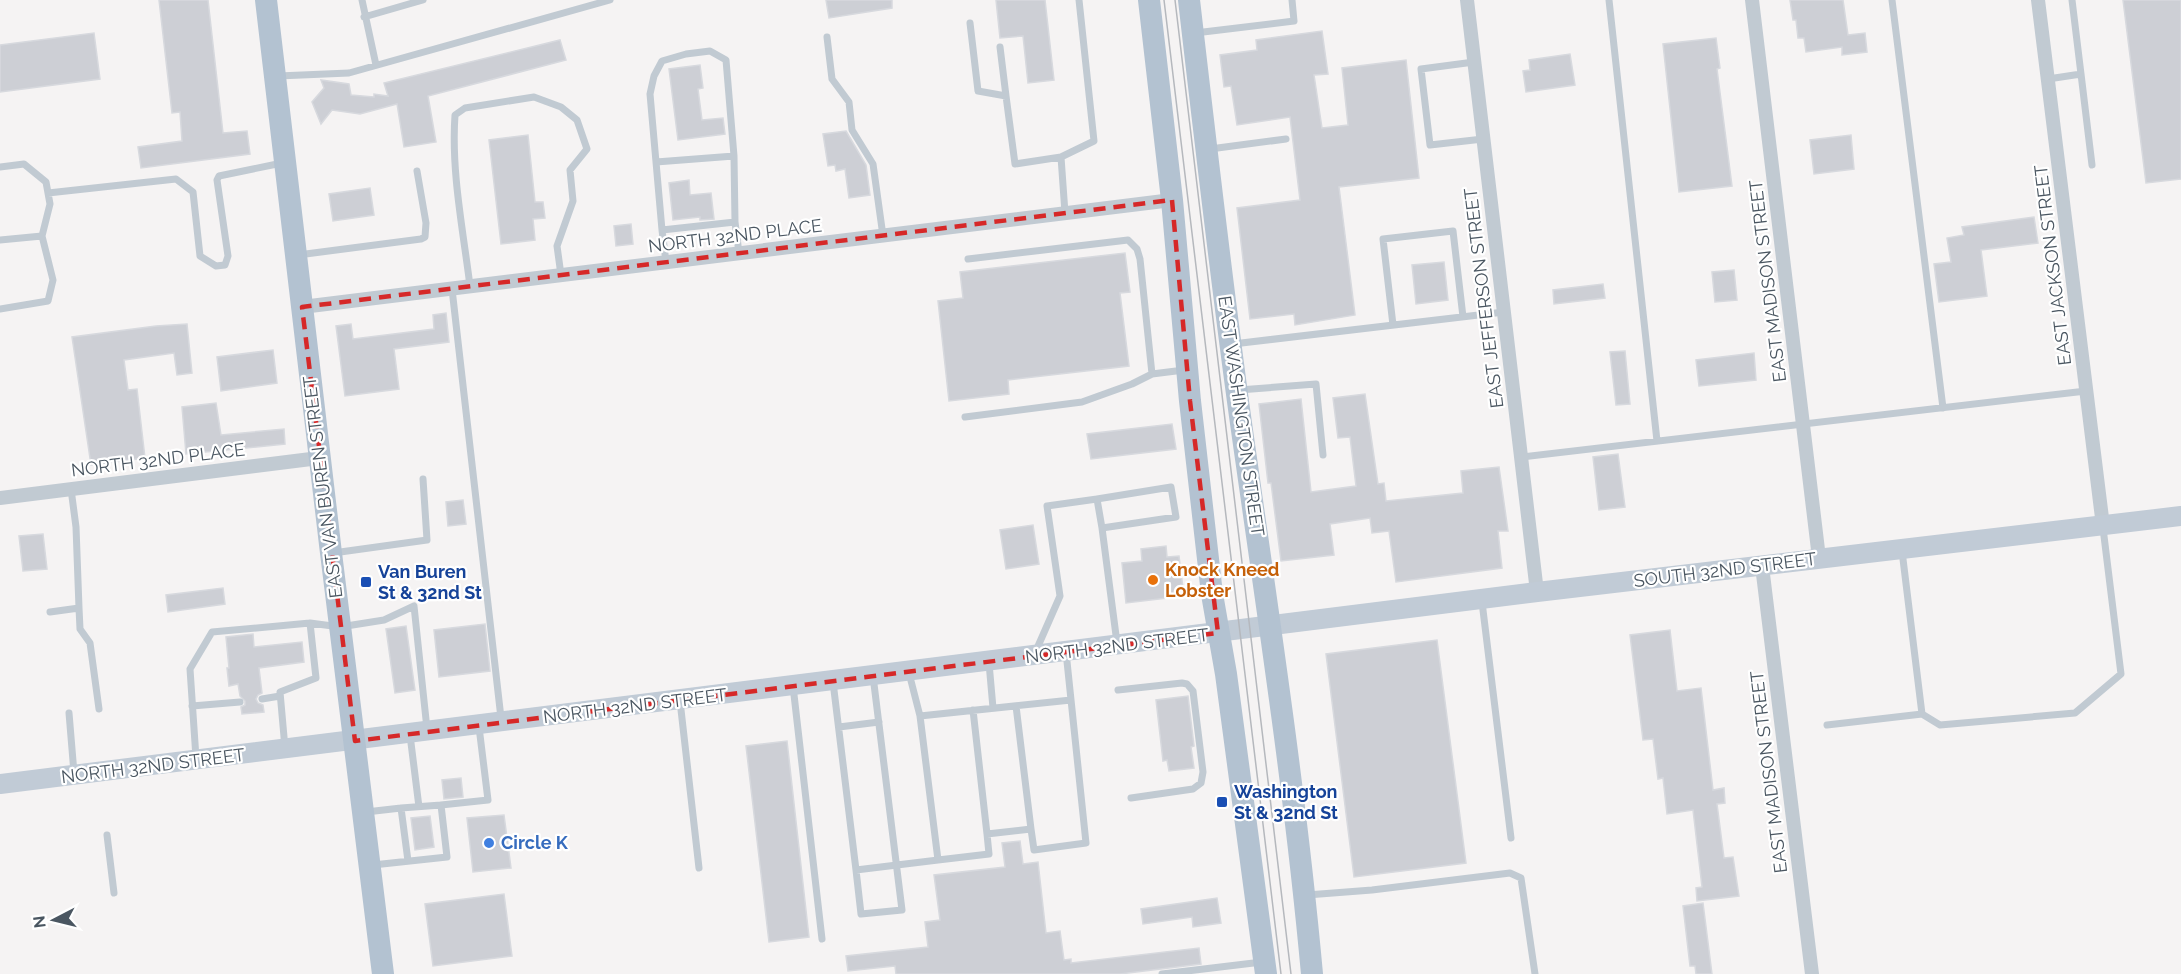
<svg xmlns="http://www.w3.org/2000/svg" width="2181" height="974" font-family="Raleway,sans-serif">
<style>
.building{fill:#cdcfd5;stroke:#d7d9de;stroke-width:1.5}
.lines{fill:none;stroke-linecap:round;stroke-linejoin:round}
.lane{stroke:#c1cad2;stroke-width:7}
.street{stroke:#c1cad2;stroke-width:14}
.secondary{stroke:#c1cbd6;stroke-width:20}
.primary{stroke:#b3c2d1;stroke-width:22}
.tram{stroke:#b5b8bd;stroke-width:1.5}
.marked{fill:none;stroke:#d62828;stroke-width:4.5;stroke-dasharray:12 8;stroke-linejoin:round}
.food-dot{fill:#e8710a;stroke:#fff;stroke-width:2}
.transit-dot{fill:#1a4fb4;stroke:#fff;stroke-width:2}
.shop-dot{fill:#3f7fe0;stroke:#fff;stroke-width:2}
.labels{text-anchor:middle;stroke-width:4.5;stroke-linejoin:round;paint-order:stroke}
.street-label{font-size:18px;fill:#4a5661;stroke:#fff}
.food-label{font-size:18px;font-weight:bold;fill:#c56008;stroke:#fff;text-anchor:start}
.transit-label{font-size:18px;font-weight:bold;fill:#164399;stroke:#fff;text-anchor:start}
.shop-label{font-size:18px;font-weight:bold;fill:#366cbe;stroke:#fff;text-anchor:start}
</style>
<rect width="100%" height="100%" fill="#f5f3f3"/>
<path class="building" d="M159 0H208L223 133 247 131 250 154 141 168 138 147 182 141 180 112 172 113Z
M826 0H892V8L829 18Z
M996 0H1045L1054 80 1028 83 1023 36 1000 38Z
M1790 0H1843L1848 35 1865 33 1867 52 1842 55V47L1806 52 1804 38H1798L1796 20H1793Z
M2123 0H2181V179L2146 183Z
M1322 31 1328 74 1314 75 1322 128 1348 125 1342 68 1406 60 1419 178 1339 187 1355 315 1295 325 1294 314 1250 319 1237 208 1300 200 1290 117 1237 125 1231 86 1224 87 1220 55 1257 50 1256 40Z
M94 33 100 79 0 92V45Z
M1716 38 1720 68 1717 69 1732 186 1679 192 1663 44Z
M560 40 566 60 428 96 436 142 404 147 397 104 360 114 332 110 321 124 312 102 324 88 321 80 349 84 351 95 374 97V94L388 96 384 83Z
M1570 54 1575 85 1526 92 1523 71 1530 70 1529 60Z
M700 65 703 88 698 89 702 120 723 118 725 134 678 140 669 69Z
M846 131 866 165 870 195 849 198 845 169 836 171 835 165 828 166 823 134Z
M528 135 535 202H543L545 218 533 219 535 240 501 244 489 140Z
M1851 135 1854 169 1814 174 1810 140Z
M689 180 690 195 711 193 714 219 700 220V217L673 220 669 183Z
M370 188 374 215 333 221 329 194Z
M2034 217 2038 243 1981 250 1987 296 1939 302 1934 264 1951 262 1947 238 1964 235 1962 227Z
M631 224 633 244 616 246 614 226Z
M1125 253 1130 292 1120 293 1129 366 1008 380 1009 394 949 401 938 301 963 298 960 272Z
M1444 262 1448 300 1416 304 1412 265Z
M1734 270 1737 300 1715 302 1712 272Z
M1603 284 1605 298 1554 304 1553 290Z
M446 313 449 342 394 349 399 389 345 396 336 326 351 324 353 339 434 329 433 315Z
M187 324 192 373 177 375 174 353 124 360 128 390 137 389 145 458 91 465 72 337 156 326Z
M273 350 277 383 221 391 217 357Z
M1625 351 1630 404 1616 405 1610 352Z
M1754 353 1756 380 1699 386 1696 360Z
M1365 394 1378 484 1384 483 1386 501 1463 493 1461 471 1499 467 1508 531H1498L1502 568 1396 582 1389 531 1372 533 1370 518 1330 524 1334 555 1281 561 1271 483H1268L1259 404 1301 399 1311 492 1356 486 1350 437 1338 438 1333 398Z
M216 403 221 435 284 429 285 444 186 454 182 407Z
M1172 424 1176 449 1091 459 1087 434Z
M1618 454 1625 507 1599 510 1593 457Z
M463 500 466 524 448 526 446 502Z
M1033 525 1039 564 1006 569 1000 530Z
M43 534 47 569 23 571 19 536Z
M1166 546 1167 557 1179 556 1184 596 1126 603 1122 563 1142 561 1141 549Z
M223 588 225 604 168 612 166 595Z
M485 624 490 671 439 677 434 630Z
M406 626 415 690 395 693 386 629Z
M1670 630 1677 691 1701 688 1713 790 1724 788 1725 803 1717 804 1724 858 1733 857 1739 896 1697 901 1696 888 1702 887 1693 810 1667 814 1663 778 1658 779 1653 739 1643 740 1630 635Z
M253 634 254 647 302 642 304 662 259 668 262 693 258 695 256 699 258 703 263 705 264 712 242 714 241 707 245 705V701L240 696 238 684 229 686 227 668H229L226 637Z
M1437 640 1466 863 1354 877 1326 654Z
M1188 696 1194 746 1191 747 1194 768 1169 771 1167 760 1163 761 1156 700Z
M787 741 809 937 769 942 746 746Z
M461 778 463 797 444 799 442 780Z
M504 815 511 868 473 872 467 818Z
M430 816 434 847 415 850 411 818Z
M1020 841 1023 864 1038 862 1046 933 1060 931 1064 960 1071 959V963L1199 948 1201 964 1120 974H896L895 966 848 971 846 956 928 947 925 922 940 920 934 875 1005 867 1002 843Z
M504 894 512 956 433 966 425 904Z
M1217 898 1221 923 1193 927 1192 917 1143 924 1141 909Z
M1703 903 1712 974H1696L1695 966H1690L1683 906Z"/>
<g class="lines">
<path class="lane" d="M362 0 376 65
M1609 0 1657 441
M1892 0 1943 408
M2072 0 2081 74
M364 17 423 0
M970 23 978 91 1006 96 1015 164 1061 157
M1195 33 1294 21 1292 0
M827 37 832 79 849 102 852 130 873 164 883 236
M1000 47 1006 96
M1474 62 1421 69 1430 145 1483 139
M278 76 349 73 610 0
M2048 79 2081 74 2092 165
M1210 149 1286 139
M656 162 734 156
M0 167 24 164 46 182 50 204 42 236 0 240
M48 193 176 179 193 192 200 256 216 266 225 265 228 256 217 180 219 176 282 163
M1065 213 1061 157 1094 141 1079 0
M662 230 650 94 654 76 662 61 686 54 710 51 726 60 734 156 735 222
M298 255 421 239 425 237 426 223 417 171
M968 259 1128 240 1137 249 1140 259 1152 374 1184 370
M666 262 662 230 735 222 739 253
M470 286C463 230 451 171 455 115L465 108 534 97 561 107 577 120 587 149 570 170 573 201 557 246 561 275
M452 289 501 718
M0 309 48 301 53 280 42 236
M1393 325 1383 239 1453 231 1463 317
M1233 344 1504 312
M1239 390 1316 384 1323 455
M965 417 1082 402 1132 384 1152 374
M1521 457 2086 391
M1097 499 1171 487 1176 517 1102 528 1117 643
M333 553 427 540 423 479
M1482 602 1511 838
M79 608 80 629 90 643 99 709
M50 612 79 608 76 527 71 489
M1035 653 1060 596 1047 506 1097 499 1102 528
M989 663 993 708
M909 673 920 716 938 860 989 854 987 834 1031 829 1034 850 1086 843 1066 652
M833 682 856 870 938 860
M793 686 822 939
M1118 690 1182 683 1187 684 1193 691 1203 772 1201 783 1193 789 1131 798
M262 699 280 696
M680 701 699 868
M192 706 240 702
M1016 706 1031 829
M973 710 987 834
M69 713 74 773
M1922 714 1940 725 2075 713 2121 674 2103 528
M920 716 1071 700
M1827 725 1922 714 1902 551
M839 727 879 722
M410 735 419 807
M285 748 280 692 316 678 310 623
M196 758 190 669 212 632 310 623 340 627 384 620 414 606 427 729
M366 812 401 808
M107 835 114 893
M408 861 401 808 441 805
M373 865 447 857 441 805 488 800 479 727
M856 870 861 914 902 910 873 676
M1307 895 1372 890 1510 873 1521 878 1535 974
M1162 974 1262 962"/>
<path class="street" d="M1467 0 1537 592
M1752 0 1819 558
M2038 0 2103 526
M302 307 1172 200
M0 498 319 458
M1762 566 1812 974"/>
<path class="secondary" d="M0 784 1537 592 2181 516"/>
<path class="primary" d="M266 0 331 553 383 974
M1149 0 1172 200 1190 401 1212 594 1226 674 1266 974
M1189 0C1205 139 1221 278 1240 416 1266 602 1295 787 1312 974"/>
<path class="tram" d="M1164 0 1281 974
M1175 0 1291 974"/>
</g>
<path class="marked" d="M1172 200 1190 401 1218 633 355 741 302 307Z"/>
<circle class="food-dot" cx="1153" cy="580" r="6"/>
<g class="transit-dot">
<rect x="360" y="576" width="12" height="12" rx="3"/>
<rect x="1216" y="796" width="12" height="12" rx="3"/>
</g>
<circle class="shop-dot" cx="489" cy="843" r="6"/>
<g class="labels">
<g class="street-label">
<text transform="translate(735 236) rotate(-7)" y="6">NORTH 32ND PLACE</text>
<text transform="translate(2053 265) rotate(-97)" y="6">EAST JACKSON STREET</text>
<text transform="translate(1768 281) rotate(-97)" y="6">EAST MADISON STREET</text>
<text transform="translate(1484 298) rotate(-97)" y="6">EAST JEFFERSON STREET</text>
<text transform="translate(1241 416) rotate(82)" y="6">EAST WASHINGTON STREET</text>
<text transform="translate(158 460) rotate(-7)" y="6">NORTH 32ND PLACE</text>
<text transform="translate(323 487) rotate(-97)" y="6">EAST VAN BUREN STREET</text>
<text transform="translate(1725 570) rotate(-7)" y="6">SOUTH 32ND STREET</text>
<text transform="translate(1117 646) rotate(-7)" y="6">NORTH 32ND STREET</text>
<text transform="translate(635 706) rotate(-7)" y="6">NORTH 32ND STREET</text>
<text transform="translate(153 766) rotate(-7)" y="6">NORTH 32ND STREET</text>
<text transform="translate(1769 772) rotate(-97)" y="6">EAST MADISON STREET</text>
</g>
<g class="food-label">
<text x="1165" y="576">Knock Kneed<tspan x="1165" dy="21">Lobster</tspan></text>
</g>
<g class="transit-label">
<text x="378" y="578">Van Buren<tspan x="378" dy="21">St &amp; 32nd St</tspan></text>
<text x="1234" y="798">Washington<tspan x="1234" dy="21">St &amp; 32nd St</tspan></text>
</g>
<g class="shop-label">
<text x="501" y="849">Circle K</text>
</g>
</g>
<g transform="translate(54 920) rotate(263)" stroke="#ffffff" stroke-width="4.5" paint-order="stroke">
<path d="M0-4.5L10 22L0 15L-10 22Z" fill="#4a5661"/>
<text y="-9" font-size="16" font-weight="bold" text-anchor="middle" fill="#4a5661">N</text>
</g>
</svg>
